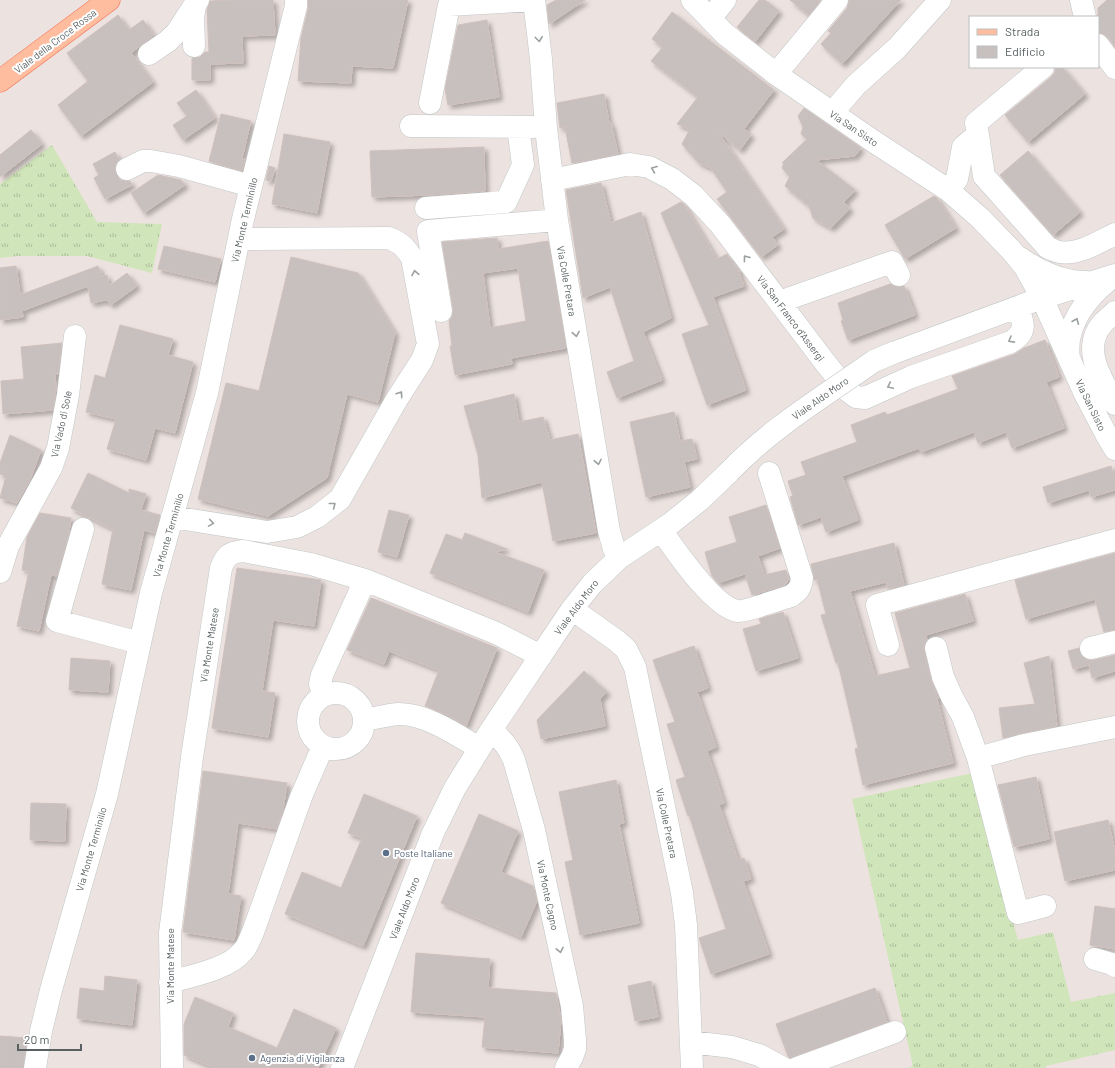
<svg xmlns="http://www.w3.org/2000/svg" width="1115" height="1068" font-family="Barlow,sans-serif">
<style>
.grass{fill:url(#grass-tufts)}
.building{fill:#c8c0be;stroke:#d0c0bd;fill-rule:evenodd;filter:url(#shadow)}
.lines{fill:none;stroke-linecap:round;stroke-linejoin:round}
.minor-casing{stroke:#c1c7c8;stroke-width:23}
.major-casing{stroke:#f36f50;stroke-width:23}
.minor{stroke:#fff;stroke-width:22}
.major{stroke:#ffbda0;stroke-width:22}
.minor-bridge-casing{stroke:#c1c7c8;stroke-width:23;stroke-linecap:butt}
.minor-bridge{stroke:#fff;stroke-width:22}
.oneway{stroke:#9ba0a0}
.service-dot{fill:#5c6f8a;stroke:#fff;stroke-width:1.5}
.labels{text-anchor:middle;stroke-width:4;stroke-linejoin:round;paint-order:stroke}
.street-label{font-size:10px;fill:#586061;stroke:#fff}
.service-label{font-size:10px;fill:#4e5e75;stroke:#fff;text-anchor:start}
</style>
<defs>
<pattern id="grass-tufts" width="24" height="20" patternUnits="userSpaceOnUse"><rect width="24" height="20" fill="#d1e5ba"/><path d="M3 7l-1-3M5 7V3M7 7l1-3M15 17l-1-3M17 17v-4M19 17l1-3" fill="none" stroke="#acbd9b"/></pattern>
<filter id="shadow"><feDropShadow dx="3.5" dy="3.5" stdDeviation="2" flood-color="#0004"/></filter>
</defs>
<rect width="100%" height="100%" fill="#ece2df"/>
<path class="grass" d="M52 145 97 222 162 224 152 273 87 256H17L0 258V184Z
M973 773 1018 940 1053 932 1071 1002 1115 993V1050L1046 1066V1068H908L913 1066 852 799Z"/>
<path class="building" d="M230 0H273L275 35 242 36 243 63 210 64V80H192V58L200 57 205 52H209L207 10 210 1Z
M308 0H408L393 68 352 66 351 83 298 81 301 38 308 9Z
M556 0H585L549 24 547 5Z
M759 0H765L779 11 755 42 737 27Z
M790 0H821L809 15Z
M849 0H901L842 64 821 44 831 33 828 31 847 8Z
M1107 0H1115V47L1108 37 1103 34 1098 33V8Z
M672 12 774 90 744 129 751 135 740 150 718 132 784 229 772 237 778 245 761 257 717 199 727 192 711 168 699 163 682 144 690 129 677 124 698 97 651 61 663 47 652 39Z
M118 15 129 30 143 20 154 35 131 53 153 82 81 136 58 105 88 81 67 53Z
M487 20 499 97 448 105 445 89 458 25Z
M1055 67H1062L1085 94 1028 142 1005 115 1051 77 1055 72Z
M196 90 215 118 183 140 173 125 187 116 177 103Z
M604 94 609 123H611L618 154 572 163 565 127 560 128 557 103Z
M804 108 861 148 855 156 816 160 855 190 844 202 850 209 831 228 813 218 809 206 785 186 790 176 782 168 784 163H782L807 139 801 134 803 127 798 116Z
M221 114 251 121 242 158 245 159 242 171 209 161Z
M31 130 42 144 0 177V155Z
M284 134 330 142 317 213 272 204Z
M484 147 485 191 429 195 372 197 370 151Z
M1028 151 1080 212 1053 235 1000 175Z
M115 152 119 160 115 168 116 175 120 180 126 181H130L132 185 105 199 94 178 99 175 93 164Z
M269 166 275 168 271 181 266 180Z
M158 175 181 180 185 185 144 213 131 193Z
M601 183 611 223 641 212 671 318 643 332 662 380 617 398 607 372 634 361 610 287 583 298 566 190Z
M934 196 937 198 956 228 905 259 885 225Z
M681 202 684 204 717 259 727 254 740 272 739 273 744 286 713 297 746 390 707 405 682 334 709 325 661 213Z
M497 238 498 249 548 241 566 348 511 358 512 364 455 375 450 346H452L449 321 452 316 453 309 442 242ZM518 268 526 321 490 328 483 273Z
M164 246 221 259 215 282 158 269Z
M291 257 358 273 395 333 378 402 347 394 327 478 268 516 198 499 226 383 259 391Z
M16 266 20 295 98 266 102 276 107 275 109 286 127 273 137 286 111 305 106 300 91 303 88 286 22 311 23 317 0 320V268Z
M890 284 898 287 904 286 915 315 848 340 841 321 843 320 838 303Z
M120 325 173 339 168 355 193 362 175 433 155 428 146 460 107 449 116 419 86 412 95 375 105 378Z
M1045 340 1059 377 1046 382 1064 428 1012 448 1006 432 978 443 974 432 921 452 919 448 842 476 858 520 826 532 821 517 798 525 790 497 793 496 788 481 806 475 801 462 857 442 851 425 885 412 887 415 958 389 952 376 1015 354 1024 348Z
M62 343 58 374H55L56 388 53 410 3 414 1 381 24 379 21 347Z
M514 394 519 422 543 417 550 440 578 434 596 533 553 541 542 482 482 498 478 455 464 406Z
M674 412 680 441 692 439 697 459 684 462 690 487 646 497 630 422Z
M10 435 41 450 30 480 17 503 0 498 6 476 0 474V463Z
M1111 466 1115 479V490L1091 497 1089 490 1048 503 1043 487Z
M88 473 129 493V489L146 494 141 510 160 515 155 533 144 530 131 590 102 584 113 529 71 508Z
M766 505 780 548 758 556 764 575 786 570 789 579 785 585 752 595 745 574 718 583 712 576 705 552 737 542 729 517Z
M389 510 409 515 397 557 378 552Z
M40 513 71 518 68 538 57 576 51 575 39 631 17 626 29 571 22 570 27 537Z
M465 533 507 549 495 552 544 570 528 612 430 573 446 534 462 540Z
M894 543 904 585 888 589 886 582 850 591 875 676 910 668 895 613 965 594 973 621 926 635 927 640 924 645V651L931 680 939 698 937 699 953 763 863 785 855 749 858 748 838 663H836L821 615 826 614 817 579 814 580 811 564Z
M1115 553V630L1104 632 1095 599 1026 619 1015 580Z
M237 568 321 580 314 626 273 620 262 691 275 693 268 737 212 728Z
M371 598 497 648 466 726 446 714 425 706 439 670 389 651 384 664 347 650Z
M783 612 798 658 756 671 743 629 761 624 759 619Z
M694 646 708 688 697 692 716 747 707 751 724 803 719 805 738 860 744 858 751 879 743 881 769 954 711 974 699 938 726 929 689 815 688 816 676 780 685 777 667 724 675 722 653 660Z
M1079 648 1082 656 1088 660H1094L1115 655V671L1092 678 1089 665 1073 669 1068 651Z
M1049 656 1057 726 1022 733 1003 738 999 708 1035 704 1024 663Z
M71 658 110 661 108 692 69 690Z
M584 671 607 692 600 699 605 726 541 739 537 720Z
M203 771 287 783 283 810 277 829 238 823 228 894 241 896 234 940 183 932Z
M1036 777 1049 839 1014 847 998 785Z
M616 780 624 823 619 824 639 923 580 935 565 862 573 860 559 792Z
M364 794 417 816 363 946 285 914 302 872 341 888 362 838 348 833Z
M31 803 66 804 65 841 30 840Z
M479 814 518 831 501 872 533 886 537 901 521 937 441 903Z
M1108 820 1115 852V870L1065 881 1054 832Z
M1095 906 1115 909V949L1090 945Z
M416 953 490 959 488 988 556 993 561 1020 558 1053 482 1047 485 1017 411 1012Z
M105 976 137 980 132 1025 77 1018 80 988 104 991Z
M651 981 658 1017 635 1021 628 986Z
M875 988 887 1022 790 1058 788 1056 776 1024Z
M195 997 233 1013 228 1027 277 1048 294 1009 336 1028 318 1068H215L184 1055V1024Z
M0 1036 27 1038 23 1068H0Z"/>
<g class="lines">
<defs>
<path id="minor" d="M534 0 541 59 546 128 557 220 609 531 614 549 619 558
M692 0 725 34 776 74 873 141 948 190 980 218 1011 250 1025 267 1042 298 1085 394 1106 434 1115 449
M1081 0 1085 17
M710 19 725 0
M1098 45 1115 68
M194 46 193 17 195 6
M149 54 168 41 177 32 198 0
M1043 67 976 123 984 176 1048 248C1052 249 1056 252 1060 252 1079 255 1099 242 1115 234
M776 74 837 0
M430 103 449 5 534 0
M832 113 856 85 897 48 940 0
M411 126 533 127
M127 169 143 161H151L179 166 251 186
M552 180 630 164 649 167 672 179 693 195 720 224 827 365 848 391 856 397 865 398 911 377 1011 342C1027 332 1024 323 1018 308
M948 190 957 179 963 147 970 141 979 140
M426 208 506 202 523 165 518 127
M1020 258C1040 272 1061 282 1086 282
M779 302 892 262 899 275
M441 311 428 231 557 220
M1115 312C1111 316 1107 319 1103 323 1080 348 1102 380 1115 404
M893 353 1042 298 1115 275
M1069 358C1064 326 1087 297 1110 279
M172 517 267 532 297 527 317 517 340 499 397 399 422 360 428 344 412 258C405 247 401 243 389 238L239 239
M83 529 57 621 140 643
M661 530C675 550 714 608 738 611 744 612 781 599 791 596 798 591 801 588 802 578L769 473
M0 572 8 546 51 468 58 448 68 395 75 336
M572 609 617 641 626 649 635 667 682 893 686 925 692 1068
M888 645 877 605 1115 540
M936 648 943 677 952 697 963 717 978 758
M1091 648 1115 642
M308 721a28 28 0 1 1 56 0a28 28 0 1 1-56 0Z
M324 695 320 684 322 675 365 580
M365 720C376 718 387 715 398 714 425 713 457 735 479 748
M491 730C502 739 509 747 514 760L534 830 572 1006 575 1040V1049L572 1057 566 1068
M1045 906 1018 913 978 758 1024 745 1115 727
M1095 959 1112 964 1115 966
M170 982C191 976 229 969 243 951 248 946 250 938 253 932L301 797 323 746
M691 1042 732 1047 759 1055 783 1068
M35 1068 41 1031 51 990 107 794 151 593 207 393 243 219 296 6V0
M172 1068 170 933 192 757 221 568C226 555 229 553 243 551L311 564 365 580 496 633 541 656
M342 1068 433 833 455 788 491 730 572 609 592 584 619 558 670 524 700 500 729 472
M797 1068 895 1032"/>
<path id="major" d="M0 81 109 0"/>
</defs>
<use href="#minor" class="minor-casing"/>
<use href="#major" class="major-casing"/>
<use href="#minor" class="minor"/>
<use href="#major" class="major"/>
<defs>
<path id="minor-bridge" d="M729 472C768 431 815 402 861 370L874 361 893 353"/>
</defs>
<use href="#minor-bridge" class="minor-bridge-casing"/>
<use href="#minor-bridge" class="minor-bridge"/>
</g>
<defs><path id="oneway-chevron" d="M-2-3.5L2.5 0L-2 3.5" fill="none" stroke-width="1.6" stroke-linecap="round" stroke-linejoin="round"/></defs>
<g class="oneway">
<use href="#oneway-chevron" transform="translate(539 39) rotate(83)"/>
<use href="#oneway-chevron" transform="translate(654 169) rotate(-158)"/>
<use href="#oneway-chevron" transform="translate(746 258) rotate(-127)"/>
<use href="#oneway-chevron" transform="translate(415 273) rotate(-101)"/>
<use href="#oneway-chevron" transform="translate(1076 321) rotate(-67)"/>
<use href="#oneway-chevron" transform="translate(576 334) rotate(80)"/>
<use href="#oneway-chevron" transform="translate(1011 340) rotate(151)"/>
<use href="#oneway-chevron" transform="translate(890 386) rotate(155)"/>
<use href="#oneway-chevron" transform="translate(400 394) rotate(-56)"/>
<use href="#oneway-chevron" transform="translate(598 462) rotate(80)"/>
<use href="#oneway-chevron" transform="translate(333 505) rotate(-38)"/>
<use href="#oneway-chevron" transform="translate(211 523) rotate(9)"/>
<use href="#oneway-chevron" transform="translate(560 950) rotate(78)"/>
</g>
<g class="service-dot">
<circle cx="386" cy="853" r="4"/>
<circle cx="252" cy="1058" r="4"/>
</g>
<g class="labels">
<g class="street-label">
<text transform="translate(55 41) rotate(-37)" y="4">Viale della Croce Rossa</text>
<text transform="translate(854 128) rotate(34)" y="4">Via San Sisto</text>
<text transform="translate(244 220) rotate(-77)" y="4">Via Monte Terminillo</text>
<text transform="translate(567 281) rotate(80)" y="4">Via Colle Pretara</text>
<text transform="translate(791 318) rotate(53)" y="4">Via San Franco d'Assergi</text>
<text transform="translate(820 398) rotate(-35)" y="4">Viale Aldo Moro</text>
<text transform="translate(1091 405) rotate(64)" y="4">Via San Sisto</text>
<text transform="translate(61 424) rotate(-78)" y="4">Via Vado di Sole</text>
<text transform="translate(168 535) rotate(-74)" y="4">Via Monte Terminillo</text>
<text transform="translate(576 607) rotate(-53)" y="4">Viale Aldo Moro</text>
<text transform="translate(209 645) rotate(-81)" y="4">Via Monte Matese</text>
<text transform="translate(667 823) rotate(78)" y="4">Via Colle Pretara</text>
<text transform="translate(91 849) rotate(-74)" y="4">Via Monte Terminillo</text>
<text transform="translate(548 895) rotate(78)" y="4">Via Monte Cagno</text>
<text transform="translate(404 908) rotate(-69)" y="4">Viale Aldo Moro</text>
<text transform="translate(170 966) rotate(-90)" y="4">Via Monte Matese</text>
</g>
<g class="service-label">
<text x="394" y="857">Poste Italiane</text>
<text x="260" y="1062">Agenzia di Vigilanza</text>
</g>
</g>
<rect x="969" y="16" width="130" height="52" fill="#ffffff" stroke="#bcbfc0"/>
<rect x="977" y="29" width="20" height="6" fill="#ffbda0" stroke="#bcbfc0"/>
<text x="1005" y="36" font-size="12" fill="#586061">Strada</text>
<rect x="977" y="46" width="20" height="12" fill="#c8c0be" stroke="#bcbfc0"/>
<text x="1005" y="56" font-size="12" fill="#586061">Edificio</text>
<path d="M18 1044v6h63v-6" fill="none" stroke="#586061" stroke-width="2"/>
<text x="24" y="1044" font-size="12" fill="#586061" stroke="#ffffff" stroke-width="3" paint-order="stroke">20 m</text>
</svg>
